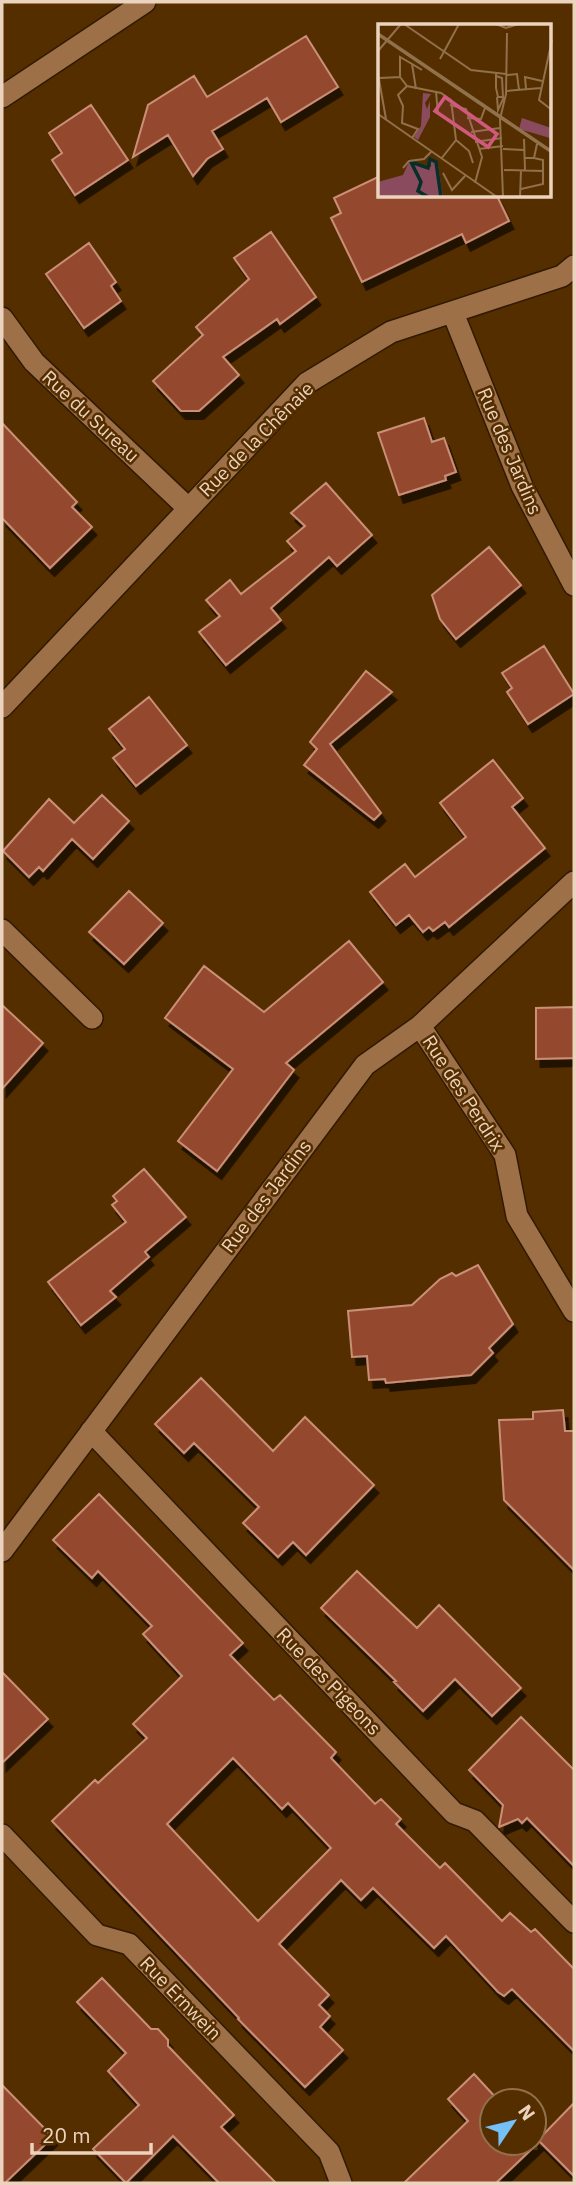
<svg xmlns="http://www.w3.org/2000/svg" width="576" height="2185" font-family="'IBM Plex Sans',sans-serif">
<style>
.building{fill:#944a2d;stroke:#ca8f78;stroke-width:2;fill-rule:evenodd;filter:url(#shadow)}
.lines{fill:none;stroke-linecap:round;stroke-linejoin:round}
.minor-casing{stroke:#301a05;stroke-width:24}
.minor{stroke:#9d7048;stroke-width:21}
.labels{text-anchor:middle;stroke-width:5;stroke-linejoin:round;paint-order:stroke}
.street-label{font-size:19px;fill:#ecd3be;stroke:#552e00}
.inset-river{fill:none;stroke:#082e29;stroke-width:3.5}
.inset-road{fill:none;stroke:#91704c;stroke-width:2}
.view{fill:#d1597e;fill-opacity:0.15;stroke:#d1597e;stroke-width:3.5}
.inset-edge{fill:none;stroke:#ecd3be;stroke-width:3.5}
</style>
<defs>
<filter id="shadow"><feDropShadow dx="4.5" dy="8" stdDeviation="0" flood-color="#0009"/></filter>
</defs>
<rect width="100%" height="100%" fill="#552e00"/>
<path class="building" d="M306 36 338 87 281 122 267 98 212 131 223 149 207 159 193 176 168 135 133 157 148 105 194 76 207 97Z
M91 105 128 160 75 195 52 160 62 153 49 133Z
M380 176V196H497L509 221 466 243 462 234 362 282 331 218 341 213 334 198Z
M271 232 316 297 280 324 277 319 223 357 239 375 199 411H181L153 381 203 335 196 327 249 279 234 258Z
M89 243 116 282 111 286 121 301 84 328 46 274Z
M424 418 432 442 444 438 456 472 445 476 446 480 399 495 378 433Z
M2 423 77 502 72 507 92 527 50 568 2 518Z
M326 483 372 535 337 566 329 557 271 608 281 620 226 665 199 632 220 616 206 600 230 580 241 594 296 551 287 541 305 526 291 513Z
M489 547 521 585 456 639 440 619 432 595Z
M544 646 574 694 528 724 507 692 512 688 502 673Z
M366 671 392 692 330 744 381 813 374 820 304 765 317 749 310 742Z
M149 697 187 745 136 786 113 758 125 749 109 729Z
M493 760 523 798 512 807 545 848 449 927 445 922 433 931 429 927 423 932 409 915 396 925 370 892 405 864 415 877 466 837 440 803Z
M102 795 129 821 93 859 72 839 43 871 39 867 29 877 3 851 49 799 74 823Z
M129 891 163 923 124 964 89 932Z
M349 941 383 982 286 1063 294 1070 217 1171 178 1141 233 1069 165 1018 204 966 264 1012Z
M2 1005 43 1043 2 1089Z
M574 1007V1058L536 1059V1008Z
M144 1169 186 1217 145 1252 149 1257 110 1291 116 1297 81 1325 48 1282 126 1222 112 1205 117 1201 113 1196Z
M478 1265 513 1324 489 1348 493 1353 471 1375 386 1383 385 1379 369 1380 367 1356 352 1357 348 1311 412 1305 440 1279 452 1273 456 1276Z
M201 1378 273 1451 305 1417 374 1485 306 1555 293 1542 278 1557 243 1523 259 1507 194 1443 184 1453 155 1424Z
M563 1410 565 1431H574V1570L504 1500 499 1420 533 1419V1412Z
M99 1494 243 1643 230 1655 274 1700 280 1695 336 1752 331 1758 375 1804 381 1799 401 1819 396 1824 440 1868 445 1863 502 1921 510 1913 531 1932 535 1929 574 1969V2051L512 1989 504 1996 498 1992 446 1936 434 1948 373 1888 361 1900 341 1880 279 1944 329 1995 319 2005 330 2016 320 2027 343 2050 305 2087 238 2019 239 2018 52 1821 95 1780 98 1783 147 1738 133 1724 182 1676 143 1634 152 1626 98 1571 92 1578 53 1540ZM233 1758 282 1809 288 1803 331 1848 258 1921 167 1824Z
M357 1571 417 1628 439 1605 521 1688 492 1716 455 1679 423 1711 394 1682 396 1681 321 1608Z
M2 1672 48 1719 2 1763Z
M521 1717 574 1770V1866L527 1818 522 1823 518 1819 499 1827 503 1805 469 1770Z
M102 1978 151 2029H158L168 2040V2046L234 2115 221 2127 276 2183H219L173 2136 126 2183 93 2149 139 2105 108 2071 126 2053 77 2002Z
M474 2074 499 2101H492V2143H534V2137L539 2142 496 2183H404L468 2121 448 2099Z
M2 2085 53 2137 5 2183H2Z
M574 2103V2176L538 2140Z"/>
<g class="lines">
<defs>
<path id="minor" d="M2 97 145 2
M453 313 522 486 574 585
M2 318 34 362 188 508
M2 707 307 383 391 332 562 276 574 266
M2 930 92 1018
M420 1026 505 1155 517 1216 574 1311
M91 1431 454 1813 475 1821 574 1922
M2 1551 365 1065 420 1026 574 882
M2 1835 97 1935 129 1944 329 2152 341 2183"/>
</defs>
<use href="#minor" class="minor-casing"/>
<use href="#minor" class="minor"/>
</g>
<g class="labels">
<g class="street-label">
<text transform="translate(91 416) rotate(43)" y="7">Rue du Sureau</text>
<text transform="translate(256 439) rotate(-45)" y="7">Rue de la Chênaie</text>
<text transform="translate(510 451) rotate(67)" y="7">Rue des Jardins</text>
<text transform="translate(464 1093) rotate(57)" y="7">Rue des Perdrix</text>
<text transform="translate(266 1196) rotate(-53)" y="7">Rue des Jardins</text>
<text transform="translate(329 1681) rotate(46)" y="7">Rue des Pigeons</text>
<text transform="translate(181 1998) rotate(46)" y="7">Rue Ernwein</text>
</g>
</g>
<g transform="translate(378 24)">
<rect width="173" height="173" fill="#552e00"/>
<path d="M144 94 173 104 172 114 141 105ZM53 135 60 141 65 173H0V158L25 151 31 138 53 143Z" fill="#8b4b5e"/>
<path d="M45 69 53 70 47 79 49 85 52 77V93L40 116 36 113 43 102Z" fill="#8b4b5e"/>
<path class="inset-river" d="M50 173 40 167 43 158 33 138 50 144 52 135 58 138 63 173"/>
<path class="inset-road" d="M26 0 93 46 128 50M118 0 128 4 140 0M0 9 174 127M0 11 174 129M174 16 161 76 174 86M0 27 23 0M62 35 81 0M0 50 8 95M129 51 139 50 141 66M118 52 124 54 125 73H120L118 64V50M22 53V33L34 40M2 54 22 53 29 62 63 69 73 76 78 116 63 135M29 62 20 71 25 82 24 99 40 105 34 114M38 65 34 40 44 46M148 65 147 53 164 57M128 67 163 64M58 68 60 89M119 73 120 86 126 73M72 81 88 85 104 133 97 159M0 90 119 173M89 94 103 95 107 84M93 108 122 104M146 115 147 146M78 116 91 127 95 139M97 118 124 114M101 125 125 122M125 125 146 126M146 134H156L159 120M25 144 31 137 46 135 53 128M126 146 165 147M65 149 74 166 87 152M143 165 165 160V136L156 134M125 173 122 95 128 70 129 9M142 173 143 146"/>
<path class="view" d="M67 73 119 110 110 123 57 87Z"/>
<rect width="173" height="173" class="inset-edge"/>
</g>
<rect width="576" height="2185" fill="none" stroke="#ecd3be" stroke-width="7"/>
<g transform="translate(513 2122) rotate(55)"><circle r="33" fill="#552e00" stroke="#91704c" stroke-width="2"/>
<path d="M0-5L12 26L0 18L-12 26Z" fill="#75c0f6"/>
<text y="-10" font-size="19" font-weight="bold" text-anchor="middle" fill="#ecd3be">N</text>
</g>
<path d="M32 2143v10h119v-10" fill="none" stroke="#ecd3be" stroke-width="3.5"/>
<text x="42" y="2143" font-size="21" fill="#ecd3be" stroke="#552e00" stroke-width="5" paint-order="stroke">20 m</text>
</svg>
